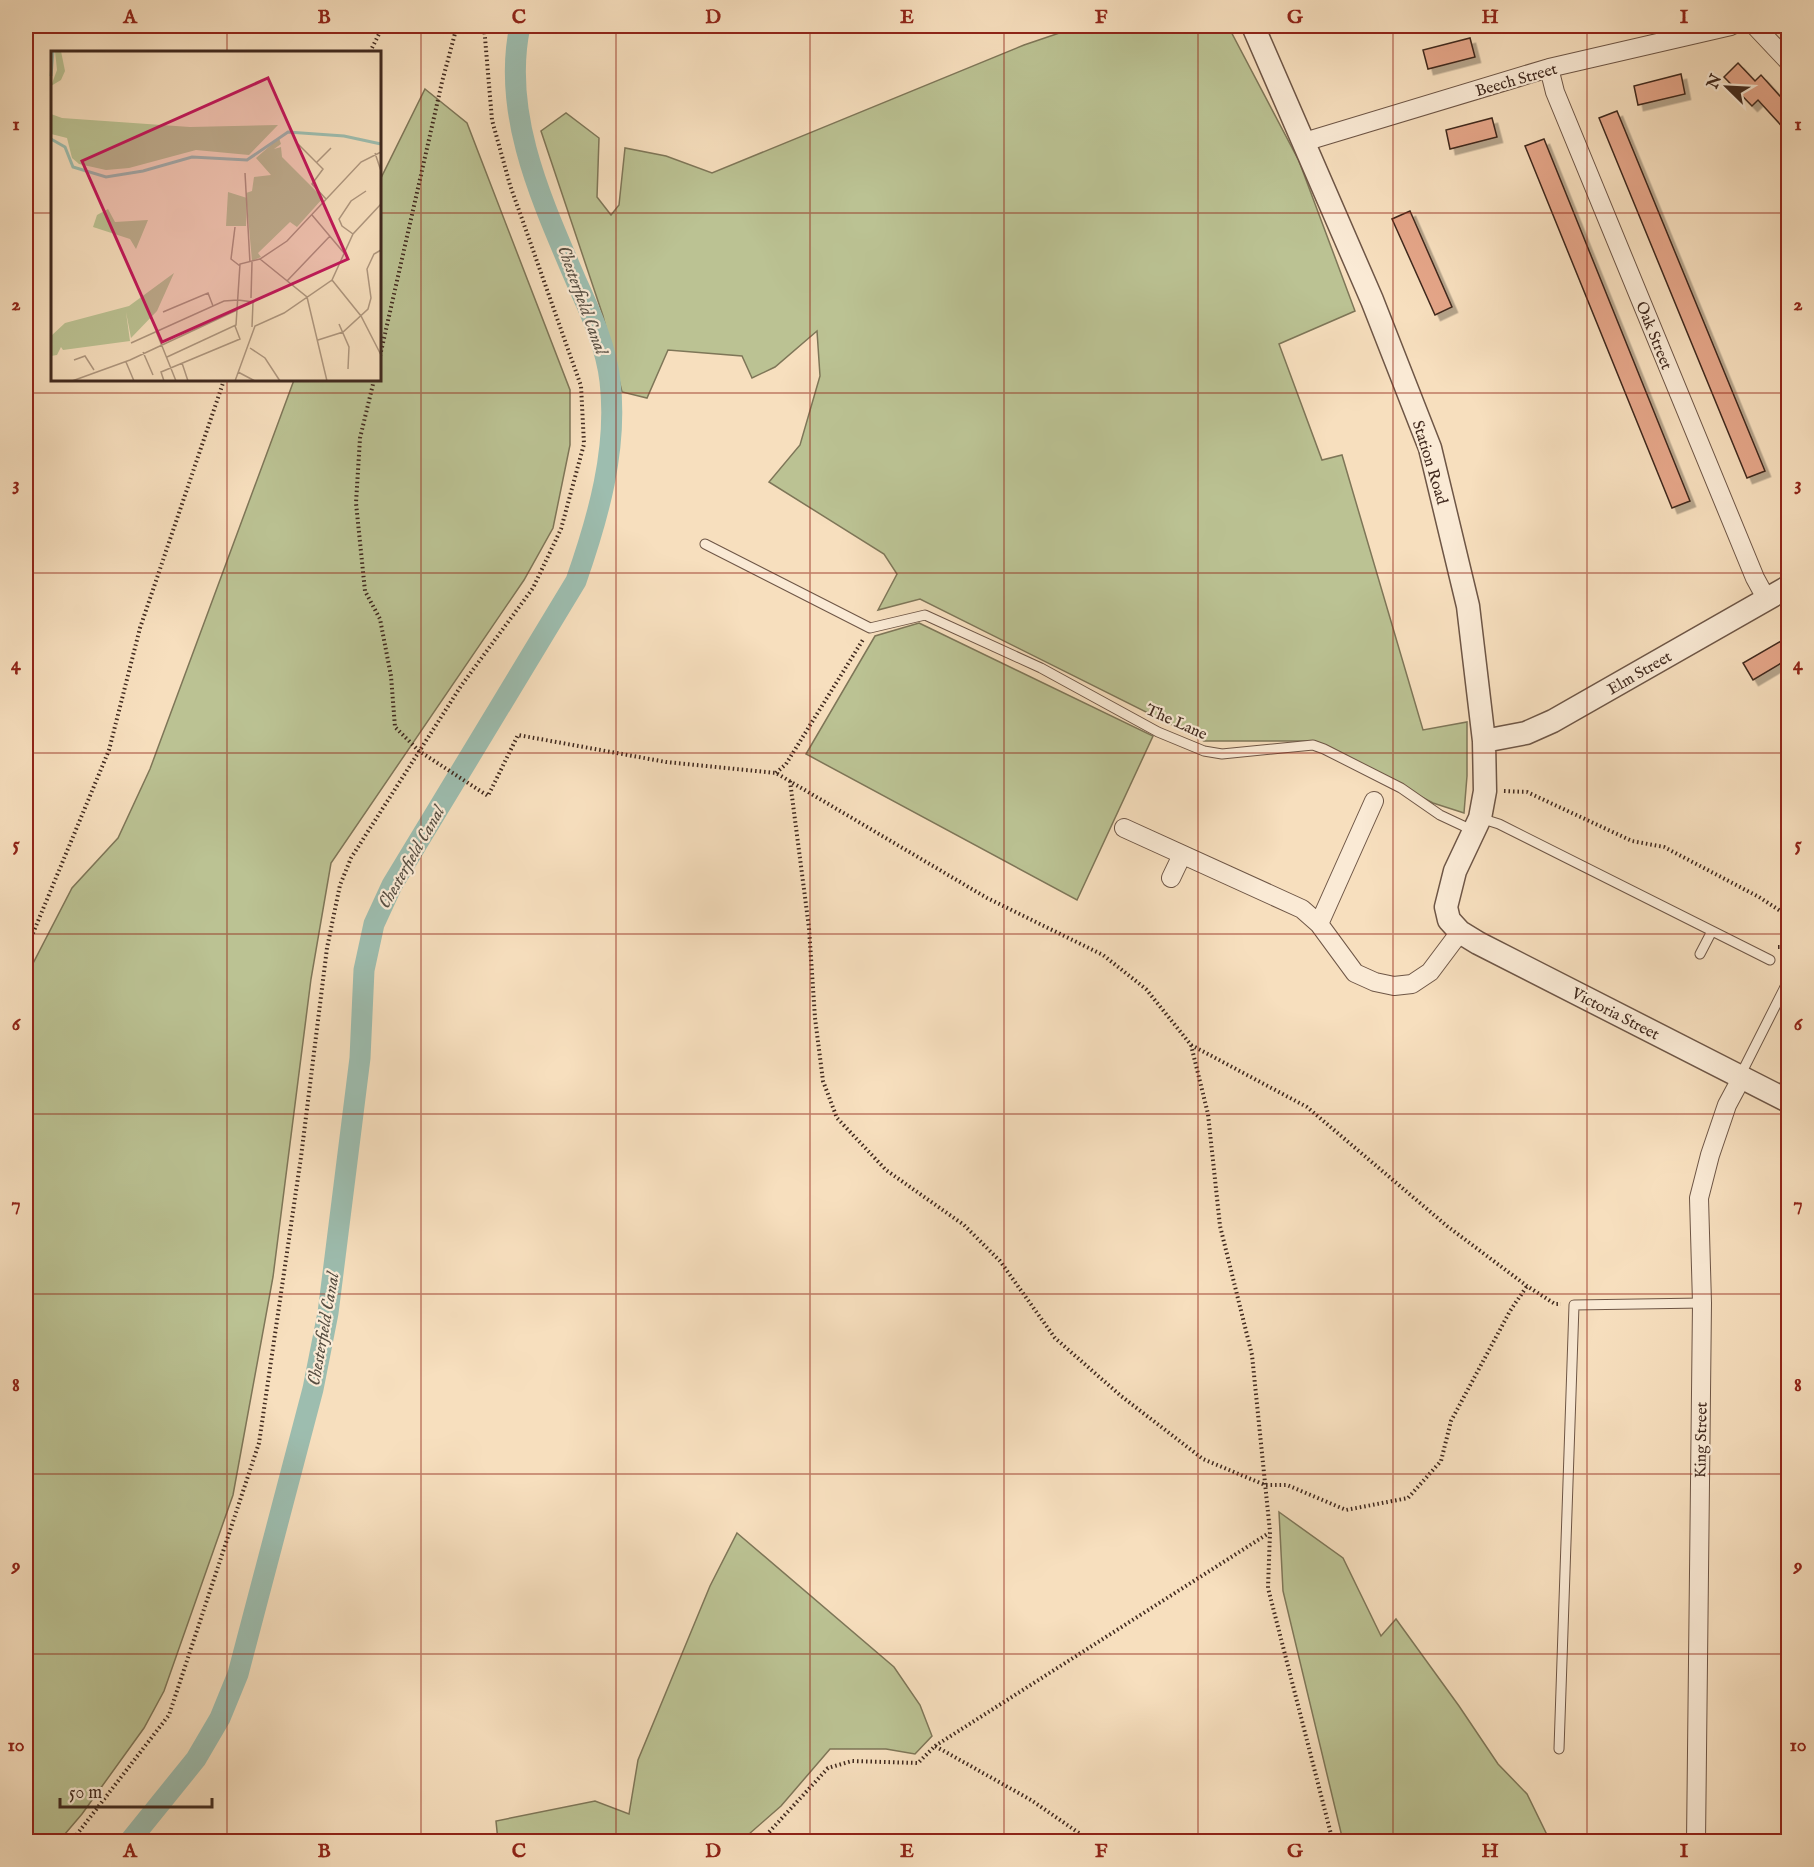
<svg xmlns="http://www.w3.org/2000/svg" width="1814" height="1867" font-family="'IM FELL English',serif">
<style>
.green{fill:#bbc293;stroke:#7e7658;stroke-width:1.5}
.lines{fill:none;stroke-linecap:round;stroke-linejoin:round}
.canal{stroke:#9dbdaf;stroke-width:21}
.building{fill:#e5a689;stroke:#40291e;stroke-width:1.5;filter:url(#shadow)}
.service-casing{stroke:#6e5646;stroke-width:11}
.minor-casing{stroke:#6e5646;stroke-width:20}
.tertiary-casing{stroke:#6e5646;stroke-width:25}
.path{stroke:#40291e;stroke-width:4;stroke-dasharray:1.5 3;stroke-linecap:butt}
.service{stroke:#faead5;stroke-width:9}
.minor{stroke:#faead5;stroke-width:18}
.tertiary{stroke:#faead5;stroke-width:22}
.grid{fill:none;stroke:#8f2418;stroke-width:1.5;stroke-opacity:0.55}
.labels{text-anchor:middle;stroke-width:4.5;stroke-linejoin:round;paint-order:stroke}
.street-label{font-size:16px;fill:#40291e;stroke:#faead5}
.water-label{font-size:18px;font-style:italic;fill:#574e42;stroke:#faead5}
.inset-river{fill:none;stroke:#9dbdaf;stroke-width:3}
.inset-road{fill:none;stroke:#ae967e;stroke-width:1.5}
.view{fill:#c2185b;fill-opacity:0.15;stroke:#c2185b;stroke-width:3}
.inset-edge{fill:none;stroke:#40291e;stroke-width:3}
.neatline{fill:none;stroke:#8f2418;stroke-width:2}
.grid-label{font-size:20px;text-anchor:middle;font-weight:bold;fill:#8f2418}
</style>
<defs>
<filter id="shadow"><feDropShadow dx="5.5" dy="5.5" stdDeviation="0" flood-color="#0004"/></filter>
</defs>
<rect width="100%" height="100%" fill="#f7dfbe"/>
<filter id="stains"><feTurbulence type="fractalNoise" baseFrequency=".00333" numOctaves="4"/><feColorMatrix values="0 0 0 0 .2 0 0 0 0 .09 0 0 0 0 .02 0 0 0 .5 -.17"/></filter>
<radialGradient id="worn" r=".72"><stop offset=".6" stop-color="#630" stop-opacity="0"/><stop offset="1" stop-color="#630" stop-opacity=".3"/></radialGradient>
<path class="green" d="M1080 26H1228L1299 161 1355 311 1279 344 1322 460 1342 455 1423 730 1467 722V776L1464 813 1433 803 1314 741H1204L920 599 878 610 897 574 884 554 769 482 800 445 820 376 817 331 775 367 752 378 742 356 668 350 647 398 622 392 603 316 541 131 566 113 599 138 597 197 611 215 619 205 625 148 666 156 712 173 1024 45Z
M425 89 467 123 570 390V445L553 528 524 580 331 863 311 979 273 1277 233 1495 164 1691 144 1728 82 1814 59 1841H26V977L72 888 118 838 150 769 294 380H380V180Z
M919 623 1153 736 1077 900 806 754 875 636Z
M1279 1512 1343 1558 1381 1636 1396 1619 1459 1706 1498 1764 1527 1794 1550 1841H1343L1283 1591Z
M737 1533 894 1667 920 1705 932 1736 915 1754 886 1749H830L781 1806 741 1841H498L496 1821 595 1801 629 1814 638 1760 710 1586Z"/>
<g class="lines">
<path class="canal" d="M129 1842 196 1759 220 1718 238 1674 313 1389 328 1313 360 1058 364 970 374 924 392 885 576 581C598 518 618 449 610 381 606 346 591 314 577 283 543 203 501 115 520 26"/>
</g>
<path class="building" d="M1470 38 1475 57 1428 69 1423 50Z
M1738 63 1755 81 1761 75 1788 105V133L1758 100 1752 106 1724 77Z
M1681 74 1685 94 1638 105 1634 86Z
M1617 111 1765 471 1747 478 1599 118Z
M1492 118 1497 137 1450 149 1446 130Z
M1544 139 1690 501 1672 508 1525 146Z
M1410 211 1452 307 1435 315 1392 219Z
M1788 637V659L1753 680 1743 663Z"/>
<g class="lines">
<defs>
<path id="service" d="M705 544 870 628 925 615 1041 668 1158 732 1204 751 1222 754 1313 745 1324 749 1401 788 1440 815 1472 830
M1480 818 1499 824 1770 960
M1700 954 1712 931
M1740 1076 1788 981
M1559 1749 1574 1305 1702 1303"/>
<path id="minor" d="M1755 26 1788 61
M1549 68 1555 92 1755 578 1767 600
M1304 142 1549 68 1731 26
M1124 828 1302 909 1319 924 1355 973 1375 982 1394 986 1412 984 1430 972 1460 932
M1171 878 1182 855
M1319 924 1374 801
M1696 1842 1702 1303 1699 1198 1710 1155 1727 1105 1742 1077"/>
<path id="tertiary" d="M1253 26 1372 300 1430 448 1468 606 1484 741 1485 791 1480 818 1455 871 1446 907 1449 920 1460 932 1478 943 1788 1101
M1484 741 1526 733 1553 721 1788 587"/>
</defs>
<use href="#service" class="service-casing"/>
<use href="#minor" class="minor-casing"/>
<use href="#tertiary" class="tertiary-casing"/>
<path class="path" d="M370 52 383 26
M380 356 442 82 457 26
M374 380 360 438 356 503 365 591 380 619 391 676 395 727 419 751 488 796 518 735 666 762 776 773 987 898 1103 955 1146 989 1191 1045 1208 1114 1220 1226 1252 1355 1270 1532 1268 1588 1333 1842
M776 773 786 764 864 638
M790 781 809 928 815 1018 823 1081 837 1118 886 1170 964 1225 1000 1261 1055 1338 1121 1396 1203 1459 1265 1485H1287L1346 1510 1408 1498 1441 1461 1451 1421 1510 1311 1527 1286
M1504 791 1527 792 1632 841 1664 847 1759 897 1788 916
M1778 947H1788
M26 950 109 750 140 628 224 380
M1191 1045 1307 1107 1447 1226 1527 1286 1555 1304H1561
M935 1746 1269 1533
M71 1842 169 1715 259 1443 301 1157 327 948 340 885 351 858 461 686 533 588 561 529 584 444 581 386 510 185 492 120 484 26
M760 1842 828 1768 852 1761 918 1763 935 1746 1031 1800 1092 1842"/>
<use href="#service" class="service"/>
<use href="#minor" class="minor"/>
<use href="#tertiary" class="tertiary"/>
</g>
<path class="grid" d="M227 26V52M421 26V1842M616 26V1842M810 26V1842M1004 26V1842M1198 26V1842M1393 26V1842M1587 26V1842M26 213H52M380 213H1788M227 380V1842M26 393H1788M26 573H1788M26 753H1788M26 934H1788M26 1114H1788M26 1294H1788M26 1474H1788M26 1654H1788"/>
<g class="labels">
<g class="street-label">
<text transform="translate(1516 79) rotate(-16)" y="6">Beech Street</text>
<text transform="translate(1655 335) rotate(68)" y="6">Oak Street</text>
<text transform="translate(1431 462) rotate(73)" y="6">Station Road</text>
<text transform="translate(1639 672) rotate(-30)" y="6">Elm Street</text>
<text transform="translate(1177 721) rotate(24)" y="6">The Lane</text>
<text transform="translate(1616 1013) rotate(27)" y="6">Victoria Street</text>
<text transform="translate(1700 1440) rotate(-89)" y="6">King Street</text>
</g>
<g class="water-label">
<text transform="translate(583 300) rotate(70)" y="6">Chesterfield Canal</text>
<text transform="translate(411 857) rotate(-60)" y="6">Chesterfield Canal</text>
<text transform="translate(323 1329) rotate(-80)" y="6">Chesterfield Canal</text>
</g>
</g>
<g transform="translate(51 51)">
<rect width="330" height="330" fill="#f7dfbe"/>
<path d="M4 0H10L14 20 10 29 0 35 6 19ZM0 63 11 67 139 76 227 74 198 104 145 99 78 117 55 119 28 113 21 107 16 87 0 83ZM228 87 230 93 223 98 230 96 231 106 272 147 246 176 239 171 207 202 210 206 201 210 195 142 201 140 203 126 220 124 205 107ZM177 141 196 147 195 175H175ZM57 158 64 171 97 169 85 198 79 188 42 176 46 164ZM123 222 106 260 80 287 75 261 79 290 12 299 10 296 6 304 0 305V285L14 272 78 255Z" fill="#bbc293"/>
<path class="inset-river" d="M0 25 2 0M0 88 14 96 22 116 55 126 92 120 141 106 196 109 237 81 293 85 330 93"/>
<path class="inset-road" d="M247 93 272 118 261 133 275 148M324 102 330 120M266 111 280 97M194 122 199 212M261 164 293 202M184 176 180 208 189 215M302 183 291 175 288 168 300 150 315 140M209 208 256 246 276 330M281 229 310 265 330 304M236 230 279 185M200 247 201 211M187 249 202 251 201 276M112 261 157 242 162 255M288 273 298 296 297 318M105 280 125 330M267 289 292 281 317 258 320 247 316 218 323 203 330 199M80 292 173 250 187 249M199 297 214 307 229 330M92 301 102 324M116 306 185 274 189 213 209 208 236 190 310 111 330 101M23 309 34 305 43 319M75 311 83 330M131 312 137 330M187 321 204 330M21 330 79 309 186 259M113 330 110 321 189 288 184 275M184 330 204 275 233 262 281 229 302 183 330 153"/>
<path class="view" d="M217 27 297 208 111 291 31 110Z"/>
<rect width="330" height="330" class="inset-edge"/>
</g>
<rect width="1814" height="1867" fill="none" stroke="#f7dfbe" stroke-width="66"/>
<g transform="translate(1727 87) rotate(294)" stroke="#faead5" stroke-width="4.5" paint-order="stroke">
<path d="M0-4.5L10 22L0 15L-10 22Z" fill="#40291e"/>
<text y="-9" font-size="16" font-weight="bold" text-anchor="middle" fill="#40291e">N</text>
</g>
<path d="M60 1798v9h152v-9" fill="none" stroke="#40291e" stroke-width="3"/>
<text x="69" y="1798" font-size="18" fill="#40291e" stroke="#faead5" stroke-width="4.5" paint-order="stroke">50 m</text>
<rect x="33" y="33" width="1748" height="1801" class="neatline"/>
<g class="grid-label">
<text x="130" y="23">A</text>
<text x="324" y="23">B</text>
<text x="519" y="23">C</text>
<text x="713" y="23">D</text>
<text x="907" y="23">E</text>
<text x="1101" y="23">F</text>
<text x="1295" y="23">G</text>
<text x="1490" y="23">H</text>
<text x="1684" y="23">I</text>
<text x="16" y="130">1</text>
<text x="1798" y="130">1</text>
<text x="16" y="310">2</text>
<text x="1798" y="310">2</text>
<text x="16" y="490">3</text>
<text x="1798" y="490">3</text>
<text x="16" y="670">4</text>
<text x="1798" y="670">4</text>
<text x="16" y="850">5</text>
<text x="1798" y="850">5</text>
<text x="16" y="1030">6</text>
<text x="1798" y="1030">6</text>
<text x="16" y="1210">7</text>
<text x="1798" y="1210">7</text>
<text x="16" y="1391">8</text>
<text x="1798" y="1391">8</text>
<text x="16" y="1571">9</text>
<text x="1798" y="1571">9</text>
<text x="16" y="1751">10</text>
<text x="1798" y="1751">10</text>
<text x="130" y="1857">A</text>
<text x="324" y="1857">B</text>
<text x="519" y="1857">C</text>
<text x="713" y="1857">D</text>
<text x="907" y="1857">E</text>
<text x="1101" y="1857">F</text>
<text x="1295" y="1857">G</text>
<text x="1490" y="1857">H</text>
<text x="1684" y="1857">I</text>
</g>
<rect width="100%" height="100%" filter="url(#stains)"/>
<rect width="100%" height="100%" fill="url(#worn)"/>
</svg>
